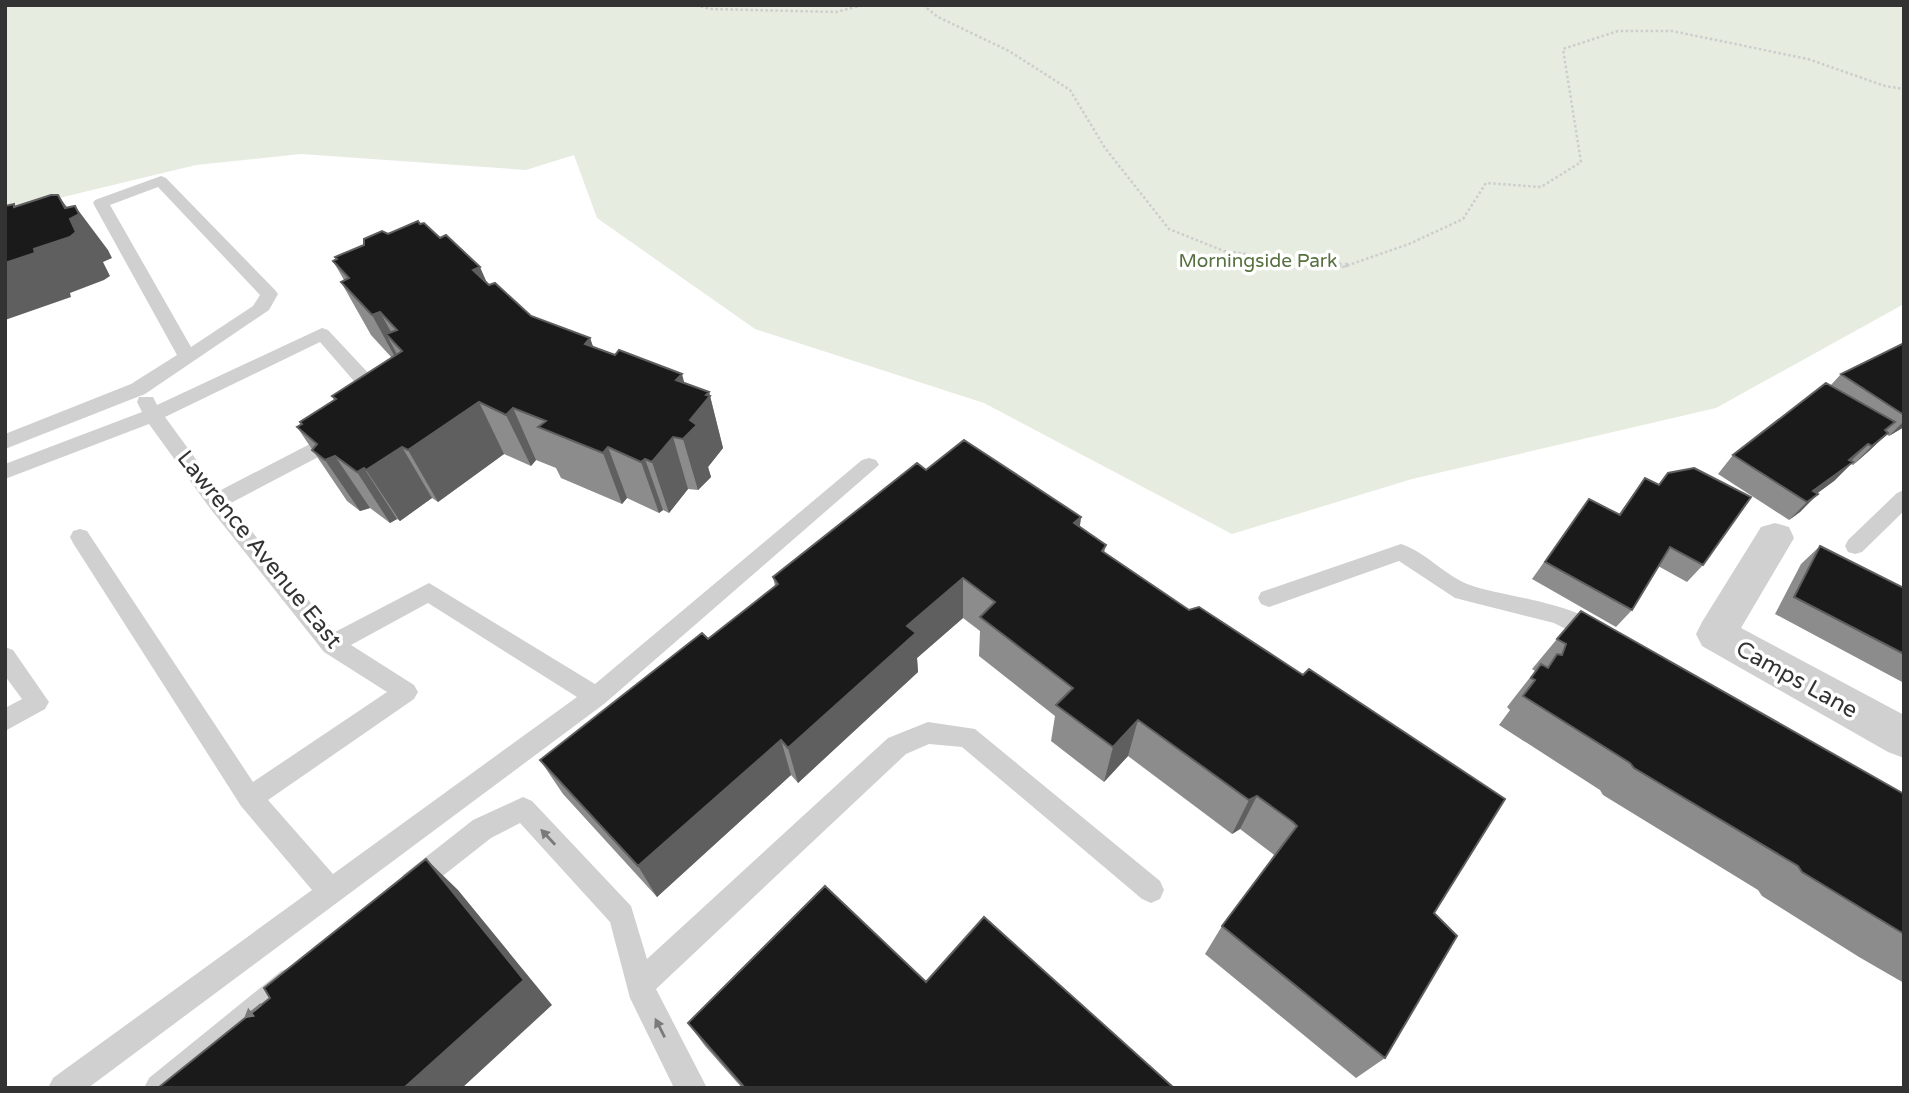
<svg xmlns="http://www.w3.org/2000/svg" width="1909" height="1093" font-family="'Varela Round',sans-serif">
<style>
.green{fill:#e6ecdf}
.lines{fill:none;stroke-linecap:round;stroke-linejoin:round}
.path-far1{stroke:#cdcdcd;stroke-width:2.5;stroke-dasharray:2.5 2.5;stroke-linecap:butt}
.path{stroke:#cdcdcd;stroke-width:4.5;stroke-dasharray:3.5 3.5;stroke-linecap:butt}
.lane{fill:#d0d0d0;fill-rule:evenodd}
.street{fill:#d0d0d0;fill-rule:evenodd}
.wall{fill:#8c8c8c}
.shaded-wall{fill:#5f5f5f}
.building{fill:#1a1a1a;stroke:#5f5f5f;stroke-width:2}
.oneway{fill:#7a7a7a}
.labels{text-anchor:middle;stroke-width:7;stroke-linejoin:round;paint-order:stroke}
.far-park-label{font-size:19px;fill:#56703f;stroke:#fff}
.street-label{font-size:23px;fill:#333;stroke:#fff}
</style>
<rect width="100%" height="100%" fill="#fff"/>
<path class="green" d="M5 5H1904V304L1716 408 1412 479 1232 534 984 403 755 329 597 218 574 155 526 170 301 154 196 165 5 211Z"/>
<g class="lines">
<path class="path-far1" d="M696 5 710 9 836 12 863 5
M923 5 938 17 1009 51 1070 90 1105 148 1169 229 1224 251 1343 267 1409 244 1463 219 1486 183 1541 187 1581 162 1563 49 1618 31H1672L1808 59 1885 86 1904 89"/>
<path class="path" d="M1331 265H1348"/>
<path class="lane" d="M161 176 166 178 275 290 278 294 269 310 145 394 5 449V434L131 384 177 355 93 203 95 200ZM158 187 260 295 253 306 191 347 110 205Z
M322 328 328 330 387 393 389 398 387 403H373L320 342 165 417 219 491 331 433H345L348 438 345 443 229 504 335 632 429 583 595 684 862 460 869 458 876 460 879 465 604 704 88 1088H48L53 1078 312 890 241 806 73 543 70 537 73 531 80 529 87 531 253 782 387 692 324 652 209 507 149 424 5 479V464L142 412 137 402 139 397H153L157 405ZM428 603 577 697 333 874 268 800 414 699 418 692 414 685 351 645Z
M1904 490V511L1862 552 1855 554 1848 552 1845 546 1848 540 1897 493Z
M1401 544C1426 552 1445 576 1470 585 1502 597 1592 604 1608 636L1605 643 1597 645 1554 623 1455 598 1399 561 1269 607 1261 604 1258 598 1261 592Z
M5 647 13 650 49 702 45 709 5 731V708L22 699 5 676Z
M928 722 975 729 1160 881 1164 890 1160 899 1151 903 1142 899 962 747 929 744 906 754 656 989 707 1088H674L630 998 610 922 520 823 491 838 421 893 412 897 403 893 399 884 403 875 473 820 523 797 532 801 631 906 647 959 888 738Z
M291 967 301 971 305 981 301 991 182 1088H144L149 1078 281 971Z"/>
<path class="street" d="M1775 523 1789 527 1794 538 1741 628 1904 715V758L1888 752 1702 646 1696 634 1702 622 1761 527Z"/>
</g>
<path class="wall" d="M420 224 487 284 531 316 590 338 593 347 709 392 723 448 708 467 711 477 698 490 688 489 669 513 663 510 659 513 627 498 622 504 561 478 556 468 536 460 531 466 504 454 438 502 432 498 400 521 397 519 390 523 370 508 360 511 347 501 297 427 301 424 300 422 334 400 332 396 392 358 371 335 341 282 344 280 333 261 336 260 335 257 388 234Z
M1904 343V427L1889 436 1886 434 1869 451 1853 465 1851 464 1834 481 1817 493 1800 512 1789 520 1718 474 1733 455 1830 386 1841 374Z
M926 470 1081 517 1080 526 1106 545 1104 553 1434 913 1385 1058 1356 1078 1205 954 1222 926 1275 856 1273 854 1240 829 1232 834 1128 756 1104 782 1051 741 1055 716 979 656 980 631 963 618 917 658 918 672 798 783 791 775 657 897 563 794 540 760 708 639 775 586 773 577Z
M1645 478 1703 565 1687 582 1658 566 1632 610 1616 627 1532 579 1589 499 1619 514Z
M1820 546 1904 588V683L1775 614 1801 564Z
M1557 639 1904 794V983L1859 957 1762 896 1758 890 1603 795 1600 790 1499 725 1510 710 1507 707 1535 671 1532 669Z
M926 982 1174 1088H742L705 1046 688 1023Z"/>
<path class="shaded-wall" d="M58 195 74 217 75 206 108 250 112 258 103 262 110 276 104 280 70 293 71 297 5 320V263L14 207V204L47 245 65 208Z
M480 267 503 319 473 270Z
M380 312 401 350 386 334 404 367 401 368 372 315Z
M590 338 609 391 585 344Z
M682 374 693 416 709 392 723 448 708 467 711 477 698 490 683 439 676 380Z
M479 402 504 454 438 502 408 450Z
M513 408 536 460 531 466 506 415Z
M1904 421V427L1889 436Z
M1888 433 1869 451 1853 465 1872 446Z
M673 437 688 489 669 513 652 462Z
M1868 444 1849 463 1853 462 1834 481 1807 501 1813 491Z
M402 447 432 498 400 521 366 470Z
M608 447 627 498 622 504 603 453Z
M335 456 370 508 360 511 325 460Z
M645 459 663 510 659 513 641 462Z
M364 468 397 519 390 523 357 472Z
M1818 494 1800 512 1789 520 1807 502Z
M1081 517 1075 558 1074 523Z
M963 578V618L917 658 918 672 798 783 788 748 907 626Z
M1138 720 1128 756 1104 782 1113 747Z
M781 740 791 775 657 897 638 866Z
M1257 796 1240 829 1232 834 1249 800Z
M426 859 458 890 552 1005 462 1088H404Z"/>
<path class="building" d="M51 195H58L65 208 75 206 79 214 70 219 76 232 70 237 34 249 35 253 5 263V206L14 204V207Z
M418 221 420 224 424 223 440 238 446 235 480 267 473 270 489 285 495 283 531 316 590 338 585 344 615 355 619 350 682 374 676 380 709 392 706 395 710 396 690 420 697 425 683 439 673 437 652 462 645 459 641 462 608 447 603 453 538 427 546 421 513 408 506 415 479 402 408 450 402 447 366 470 364 468 357 472 335 456 325 460 312 450 317 444 297 427 302 424 300 422 336 399 332 396 402 351 386 334 397 330 380 312 372 315 341 282 349 278 333 261 337 259 335 257 364 245V239L382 231 388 234Z
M1904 343V415L1841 374Z
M1826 383 1895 422 1885 430 1888 433 1872 446 1868 444 1849 460 1853 462 1813 491 1818 494 1807 502 1733 455Z
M964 440 1081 517 1074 523 1106 545 1102 551 1189 610 1199 607 1303 675 1309 669 1505 799 1434 913 1457 936 1385 1058 1222 926 1297 826 1293 822 1257 796 1249 800 1138 720 1113 747 1056 705 1073 688 980 617 995 602 963 578 907 626 916 633 788 748 781 740 638 866 540 760 702 633 708 639 778 584 773 577 917 463 926 470Z
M1694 468 1751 497 1703 565 1670 547 1632 610 1545 562 1589 499 1620 515 1645 478 1659 485 1668 473Z
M1820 546 1904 588V654L1794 597Z
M1581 611 1904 794V934L1802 872 1798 866 1634 768 1630 763 1523 696 1535 680 1531 678 1541 664 1548 668 1557 654 1562 655 1566 644 1557 639Z
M426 859 524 980 404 1088H158L270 998 264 988Z
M825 886 926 982 984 917 1174 1088H745L688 1023Z"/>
<defs><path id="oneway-solid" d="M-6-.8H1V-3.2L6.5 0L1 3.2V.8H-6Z" transform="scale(1.75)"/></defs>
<g class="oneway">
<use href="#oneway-solid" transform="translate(548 837) rotate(-133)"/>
<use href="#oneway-solid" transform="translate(253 1011) rotate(141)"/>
<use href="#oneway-solid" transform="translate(660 1028) rotate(-117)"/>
</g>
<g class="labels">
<g class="far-park-label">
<text x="1258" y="267">Morningside Park</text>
</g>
<g class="street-label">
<text transform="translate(260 549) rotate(51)" y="8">Lawrence Avenue East</text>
<text transform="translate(1797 679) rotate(29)" y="8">Camps Lane</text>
</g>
</g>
<rect width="1909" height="1093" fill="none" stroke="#333333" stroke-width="14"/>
</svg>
